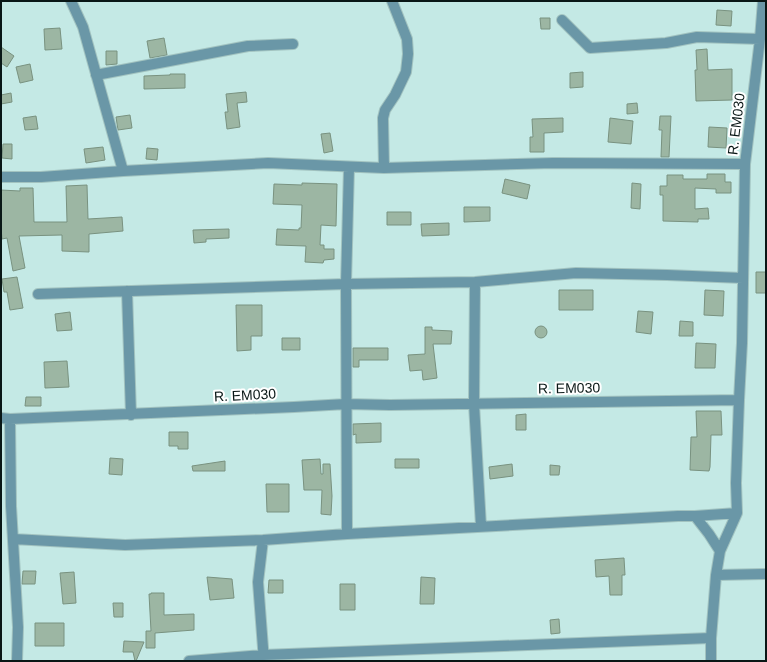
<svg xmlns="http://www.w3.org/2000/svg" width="767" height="662" font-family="Arial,sans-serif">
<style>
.building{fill:#9cb6a3;stroke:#799280}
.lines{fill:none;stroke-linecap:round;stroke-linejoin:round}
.minor-casing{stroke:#a2c3c0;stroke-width:12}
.minor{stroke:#6a97a7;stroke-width:10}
.labels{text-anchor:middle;stroke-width:4;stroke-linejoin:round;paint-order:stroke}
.street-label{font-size:14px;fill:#091716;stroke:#fff}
</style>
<rect width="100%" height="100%" fill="#c4e9e5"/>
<path class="building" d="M717 10 732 11 731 26 716 25Z
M540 18H550V29H541Z
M60 28 62 49 45 50 44 29Z
M164 38 167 55 150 58 147 41Z
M1 47 14 56 7 67 1 63Z
M707 49 708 70 732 69V100L696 101 695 70H697L696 50Z
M106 51H117V64L106 65Z
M30 64 33 80 20 83 16 67Z
M583 72V87L570 88V73Z
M170 74H185V88L144 89V76L170 75Z
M246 92 247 102 237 103 240 127 227 129 225 112H228L226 94Z
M11 93 12 102 1 104V95Z
M637 103 638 113 627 114V104Z
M130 115 132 128 118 130 116 117Z
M36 116 38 129 25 130 23 118Z
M660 116H671L669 157H661L662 130H659Z
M563 118V132L544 133V152H530V137H533L532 119Z
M610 118 633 121 631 144 608 142Z
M709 127 727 128 726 148 708 147Z
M330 133 333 151 324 153 321 134Z
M3 144H12V159L2 158Z
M103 147 105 160 86 163 84 149Z
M147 148 158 149 157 160 146 159Z
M707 174H725V182H731V193H716V189L695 188V209L708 208 709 219H698V222L663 221V195H660V186H667V175H683V179H707Z
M505 179 530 185 527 199 502 193Z
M302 183 337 184 336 226 321 225 320 245H324V249H334V259L324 260 323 263 305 262 306 246 276 245 277 229 299 230V228H301L302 205 273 204 274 184 302 185Z
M632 183 641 184 640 209 631 208Z
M87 185 88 219 122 217 123 231 89 234V252L62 251V235L19 236 25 268 13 271 7 238 2 239 1 228V190L20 191V188H33L34 222H67L66 186Z
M464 207H490V221L464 222Z
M387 212H411V225H387Z
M449 223V235L422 236 421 224Z
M229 229V238L206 239V242L194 243 193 230Z
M756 272H766V293H756Z
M17 277 23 308 10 310 7 292H4L2 279Z
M559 290H593V310H559Z
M705 290 724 291 723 316 704 315Z
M236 305H262V336H251V350L237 351Z
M638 311 653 312 651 334 636 332Z
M70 312 72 330 57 331 55 314Z
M680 321 693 322V336H679Z
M535 332a6 6 0 1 1 12 0a6 6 0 1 1-12 0Z
M425 327H432V330L452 331 451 344H433L437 378 423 380 422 370 410 371 408 355 425 354Z
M282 338H300V350H282Z
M696 343 716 344 715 368H695Z
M353 348H388V360H359V367H353Z
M67 361 69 387 45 388 44 362Z
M26 397H41V406H25Z
M696 411H721L722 435H711L710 467 709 471 690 470 691 437H697Z
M526 414V430H516V415Z
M381 423V442L356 443V434L353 435V424Z
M169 432H188V449H178V446H169Z
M110 458 123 459 122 475 109 474Z
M320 459 321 474H323V464H330L332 496 331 515 321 514 322 490H304L302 460Z
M395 459H419V468H395Z
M225 461V471H193L192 466Z
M512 464 513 476 490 479 489 467Z
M550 465 560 466 559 475H550Z
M266 484H289V512H267Z
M624 558 625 575H622V595H610L609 576 596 577 595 560Z
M23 571H36L35 584H22Z
M74 572 76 603 63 604 60 573Z
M207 577 232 579 234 598 210 600Z
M421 577 435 578 434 604H420Z
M269 580H283V593H268Z
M340 584H355V610H340Z
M151 593H164V615L194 614V630L155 633V648H146V631H151L149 594H151Z
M113 603H123V617H114Z
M559 619 560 633 551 634 550 620Z
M35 623H64V646H35Z
M124 641 144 642 136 661H135L133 652H123Z"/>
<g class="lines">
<defs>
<path id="minor" d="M71 1 83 27 123 171
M562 20 590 48 666 43 697 37 760 39
M96 75 248 46 293 44
M384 168 383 118 385 110 395 95 406 72 408 54 407 39 392 1
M1 177H41L123 171 268 163 384 168 553 163 745 164
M475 282 474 404 481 526
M127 291 131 415
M38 294 346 284 475 282 576 273 667 275 743 278
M1 418 10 419 294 407 346 404 390 405 739 400 742 343 745 164 760 39 763 1
M10 419 11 506 18 627 17 661
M695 516 709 534 720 551
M347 534 346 284 349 167
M13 539 125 545 263 540 347 534 678 516H695L737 513
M263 540 258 582 264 661
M716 575 766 574
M189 661 263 655 711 638
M711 661V638L716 575 720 551 737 513 736 483 739 400"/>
</defs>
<use href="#minor" class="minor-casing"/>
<use href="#minor" class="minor"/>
</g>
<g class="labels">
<g class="street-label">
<text transform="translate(736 124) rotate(-83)" y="5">R. EM030</text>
<text transform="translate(569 388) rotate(-1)" y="5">R. EM030</text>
<text transform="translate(245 395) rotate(-3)" y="5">R. EM030</text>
</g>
</g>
<rect width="767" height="662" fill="none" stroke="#091716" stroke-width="4"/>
</svg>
